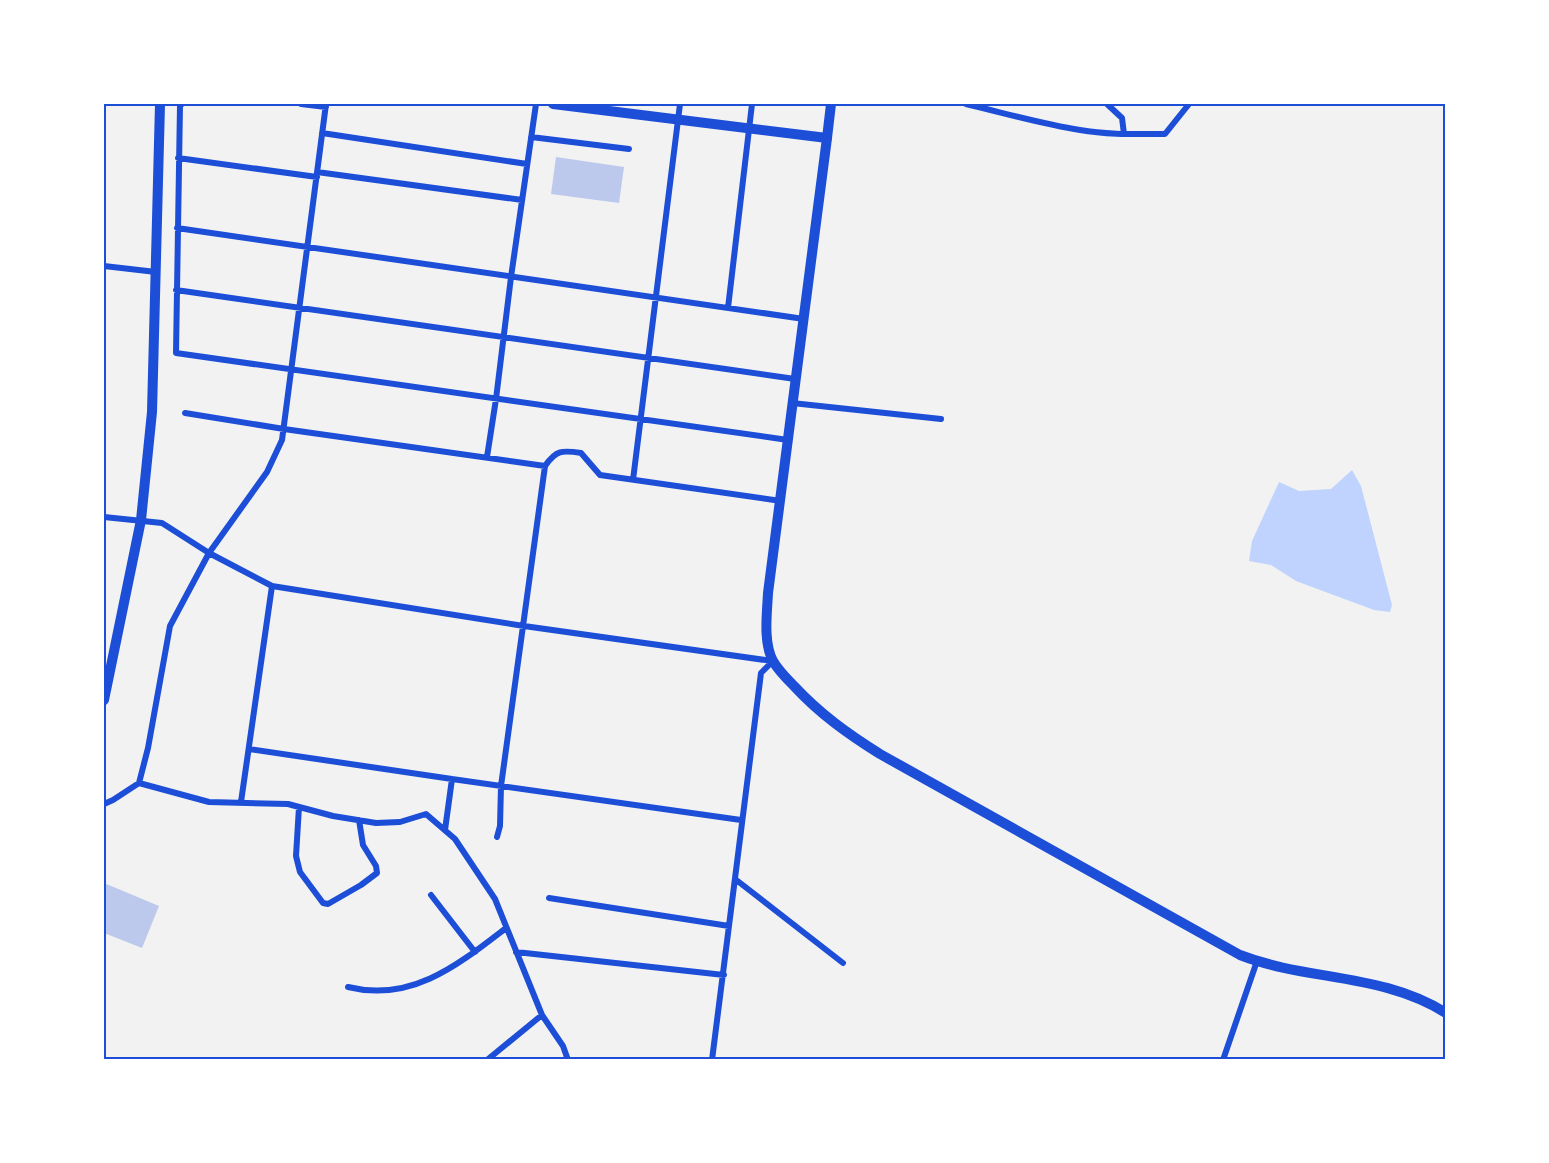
<svg xmlns="http://www.w3.org/2000/svg" width="1549" height="1163" font-family="'Asap Condensed',sans-serif">
<style>
.water{fill:#bfd3fe}
.building{fill:#bdc9ec}
.lines{fill:none;stroke-linecap:round;stroke-linejoin:round}
.minor{stroke:#1d4ed8;stroke-width:6}
.tertiary{stroke:#1d4ed8;stroke-width:10}
.secondary{stroke:#1d4ed8;stroke-width:10}
.neatline{fill:none;stroke:#1d4ed8;stroke-width:2}
</style>
<rect width="100%" height="100%" fill="#f2f2f2"/>
<path class="water" d="M1352 470 1361 486 1392 605 1390 612 1374 610 1296 581 1271 565 1249 561 1252 541 1279 482 1299 491 1331 489Z"/>
<path class="building" d="M556 157 624 167 619 203 551 194Z
M104 883 159 906 142 948 104 933Z"/>
<g class="lines">
<path class="minor" d="M182 104 180 105 176 353 788 440
M301 104 326 107
M966 104C1004 113 1042 124 1080 130 1108 135 1137 134 1165 134L1189 104
M1107 104 1122 118 1124 134
M322 133 527 164
M531 137 629 149
M178 158 317 177
M317 172 522 200
M177 228 804 319
M104 266 156 272
M176 290 795 379
M728 308 752 104
M792 403 941 419
M185 413 284 429 545 466
M487 457 496 399 511 277 536 104
M633 480 680 104
M104 517 162 523 209 553 272 586 524 626 772 661
M249 749 452 779
M139 783 209 802 288 804 333 816 376 823 400 822 426 814 455 839 495 899 542 1015 563 1046 568 1060
M241 802 272 586
M104 804 113 800 139 783 148 748 170 626 209 553 267 472 282 440 326 104
M299 807 296 856 300 872 323 903 328 904 361 885 377 873 376 866 363 845 359 820
M445 830 452 779 741 820
M497 837 500 826 501 786 545 466C556 450 562 450 581 453L600 475 781 501
M735 879 843 963
M431 895 475 952
M549 898 729 926
M516 952 724 975
M348 987C412 1003 459 964 506 928
M487 1060 542 1015
M712 1060 761 673 773 661
M1223 1060 1257 961"/>
<path class="tertiary" d="M827 138 831 104
M104 700 141 520 152 412 160 104"/>
<path class="secondary" d="M553 104 827 138 768 593C767 614 763 642 773 661 778 670 787 679 794 686 820 714 848 734 880 754L1240 955C1307 981 1383 973 1446 1013"/>
</g>
<rect width="1549" height="1163" fill="none" stroke="#ffffff" stroke-width="210"/>
<rect x="105" y="105" width="1339" height="953" class="neatline"/>
</svg>
